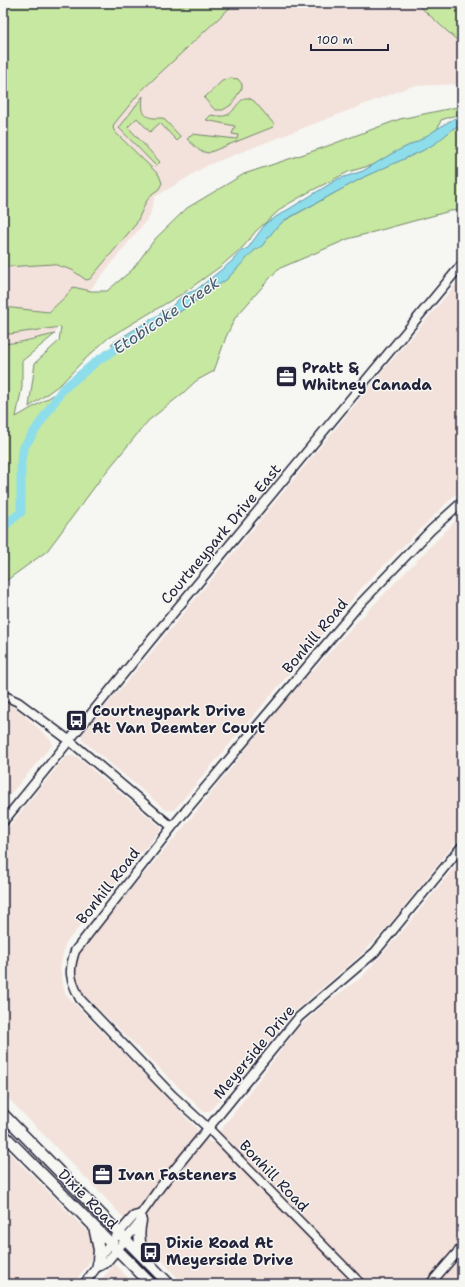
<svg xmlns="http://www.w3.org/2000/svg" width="465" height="1287" font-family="'Shantell Sans',sans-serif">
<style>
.built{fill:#f3e2db}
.green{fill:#c7e8a0;stroke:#74856e}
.water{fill:#8eddeb;stroke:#6392a5}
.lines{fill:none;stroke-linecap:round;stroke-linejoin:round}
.river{stroke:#8eddeb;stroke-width:9}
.minor-casing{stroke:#22223b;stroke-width:11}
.major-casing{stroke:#22223b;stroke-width:13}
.minor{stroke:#f6f6f2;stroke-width:8}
.major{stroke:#f6f6f2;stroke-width:10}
.labels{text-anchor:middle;stroke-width:3;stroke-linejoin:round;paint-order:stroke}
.poi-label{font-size:15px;font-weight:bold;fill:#22223b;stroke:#f6f6f2;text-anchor:start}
.street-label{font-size:15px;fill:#22223b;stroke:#f6f6f2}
.water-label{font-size:16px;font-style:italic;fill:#425a70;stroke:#f6f6f2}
</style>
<rect width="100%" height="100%" fill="#f6f6f2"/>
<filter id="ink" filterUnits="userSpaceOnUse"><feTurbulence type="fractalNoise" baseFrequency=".025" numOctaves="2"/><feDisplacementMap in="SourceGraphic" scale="8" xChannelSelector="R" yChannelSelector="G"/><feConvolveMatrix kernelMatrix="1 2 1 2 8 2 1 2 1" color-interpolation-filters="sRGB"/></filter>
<g filter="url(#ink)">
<path class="built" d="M3 3H462V84L412 86 208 165 155 197 149 217 89 291 72 296 55 334 6 344H3Z
M462 277V488L364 585 174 810H166L82 740V734L141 665 378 377Z
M462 514V834L389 925 363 953 297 1009 210 1111 204 1112 85 996 79 986 76 976V965L79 955 84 945 183 828 282 705 353 626Z
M3 700 15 707 51 740 52 745 3 803Z
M66 756H76L162 828 65 944 60 968 65 994 211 1143 297 1029 327 1002 362 977 405 928 462 858V1284H183L111 1204 3 1093V834Z
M3 1146 91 1235 93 1244V1254L87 1266 73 1284H3Z
M115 1264 134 1284H97Z"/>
<path class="green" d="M3 3H235L141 91 114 124 113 128 115 132 159 175 162 183 159 189 152 194 146 202 136 224 90 279 86 280 72 270 53 264 6 267 3 251Z
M416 3H462V41L459 42Z
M231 78 238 79 242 84V88L231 105 223 110H215L204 98 222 81Z
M143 96C141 115 144 119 163 118L180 136V138L177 141 160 123 150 132 137 118 128 127 160 162 156 166 119 128Z
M245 98H249L254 101 274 124 273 127 208 153 200 151 187 139 192 134 237 139 238 135 232 134 235 126 206 120 211 115C236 120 230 107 245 98Z
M462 106V113L441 120 435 135 379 163 348 172 309 192 283 207 256 231 244 246 221 266 185 292 108 338 81 363 62 383 29 407 35 363 59 341 61 327 10 334H3V307L49 312 66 296 73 287 91 291H107L132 270 155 239 187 208 244 174 322 148 400 119Z
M462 122V210L450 211 348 239 278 269 235 318 226 337 214 371 196 381 182 394 148 421 102 477 47 551 3 583V344L20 342 55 334 22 361V387L16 417 62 390 97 361 216 283 273 227Z"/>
<path class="water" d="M462 117V126L454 128 436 143 422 151 366 176 285 220 275 229 262 246 255 250 226 280 120 353 111 344 171 307 183 295 196 290 231 262 241 251 248 248 266 223 338 179 363 171 391 154 420 140 448 122 455 118Z"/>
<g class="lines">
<path class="river" d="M3 527 21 512V460L24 447 62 390 97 361 126 342"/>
<defs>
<path id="minor" d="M3 695 18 702 70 741 172 827
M3 822 151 640 462 264
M96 1268 106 1263 141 1221V1214L161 1186 299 1017 375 952 462 846
M84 1284 96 1268 98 1260 119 1233 134 1216 141 1214
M361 1284 208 1128 172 1095 80 999C70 979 68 972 75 951L172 827 359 605 431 530 462 502
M430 1284 462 1247"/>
<path id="major" d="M3 1114 169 1284
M3 1134 151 1284
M141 1221C138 1234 139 1244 143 1256
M94 1227 99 1250 98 1260"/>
</defs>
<use href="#minor" class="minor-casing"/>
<use href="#major" class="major-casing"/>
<use href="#minor" class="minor"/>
<use href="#major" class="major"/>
</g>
</g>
<defs>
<symbol id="office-square" viewBox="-11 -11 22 22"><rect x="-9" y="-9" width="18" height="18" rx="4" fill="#22223b" stroke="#f6f6f2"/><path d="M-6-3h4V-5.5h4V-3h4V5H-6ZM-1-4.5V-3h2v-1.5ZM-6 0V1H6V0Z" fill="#fff"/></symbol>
<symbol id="bus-square" viewBox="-11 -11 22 22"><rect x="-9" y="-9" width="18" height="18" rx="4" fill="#22223b" stroke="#f6f6f2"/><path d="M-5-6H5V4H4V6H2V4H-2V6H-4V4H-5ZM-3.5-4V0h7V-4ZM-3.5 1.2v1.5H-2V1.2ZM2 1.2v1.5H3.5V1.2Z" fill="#fff"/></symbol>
</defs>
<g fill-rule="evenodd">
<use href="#office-square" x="274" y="364" width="25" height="25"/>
<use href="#bus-square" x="64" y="708" width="25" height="25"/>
<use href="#office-square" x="90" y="1162" width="25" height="25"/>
<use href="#bus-square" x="138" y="1240" width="25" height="25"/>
</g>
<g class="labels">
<g class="poi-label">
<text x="302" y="373">Pratt &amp;<tspan x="302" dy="17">Whitney Canada</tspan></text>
<text x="92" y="716">Courtneypark Drive<tspan x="92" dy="17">At Van Deemter Court</tspan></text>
<text x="118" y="1180">Ivan Fasteners</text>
<text x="166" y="1248">Dixie Road At<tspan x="166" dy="17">Meyerside Drive</tspan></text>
</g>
<g class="street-label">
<text transform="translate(221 534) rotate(-50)" y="5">Courtneypark Drive East</text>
<text transform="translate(315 636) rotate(-50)" y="5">Bonhill Road</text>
<text transform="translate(108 886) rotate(-52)" y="5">Bonhill Road</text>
<text transform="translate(254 1052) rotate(-50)" y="5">Meyerside Drive</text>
<text transform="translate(274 1176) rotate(46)" y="5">Bonhill Road</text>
<text transform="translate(88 1199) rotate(45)" y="5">Dixie Road</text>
</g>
<g class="water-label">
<text transform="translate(166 315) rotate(-34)" y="6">Etobicoke Creek</text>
</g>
</g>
<rect width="465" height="1287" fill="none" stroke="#f6f6f2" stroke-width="16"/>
<rect x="8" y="8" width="449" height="1271" fill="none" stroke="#22223b" stroke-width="1.5" filter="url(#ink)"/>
<path d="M311 44v6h77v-6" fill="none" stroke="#22223b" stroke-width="2"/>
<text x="317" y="44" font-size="12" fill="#22223b" stroke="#f6f6f2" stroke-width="3" paint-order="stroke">100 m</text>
</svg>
